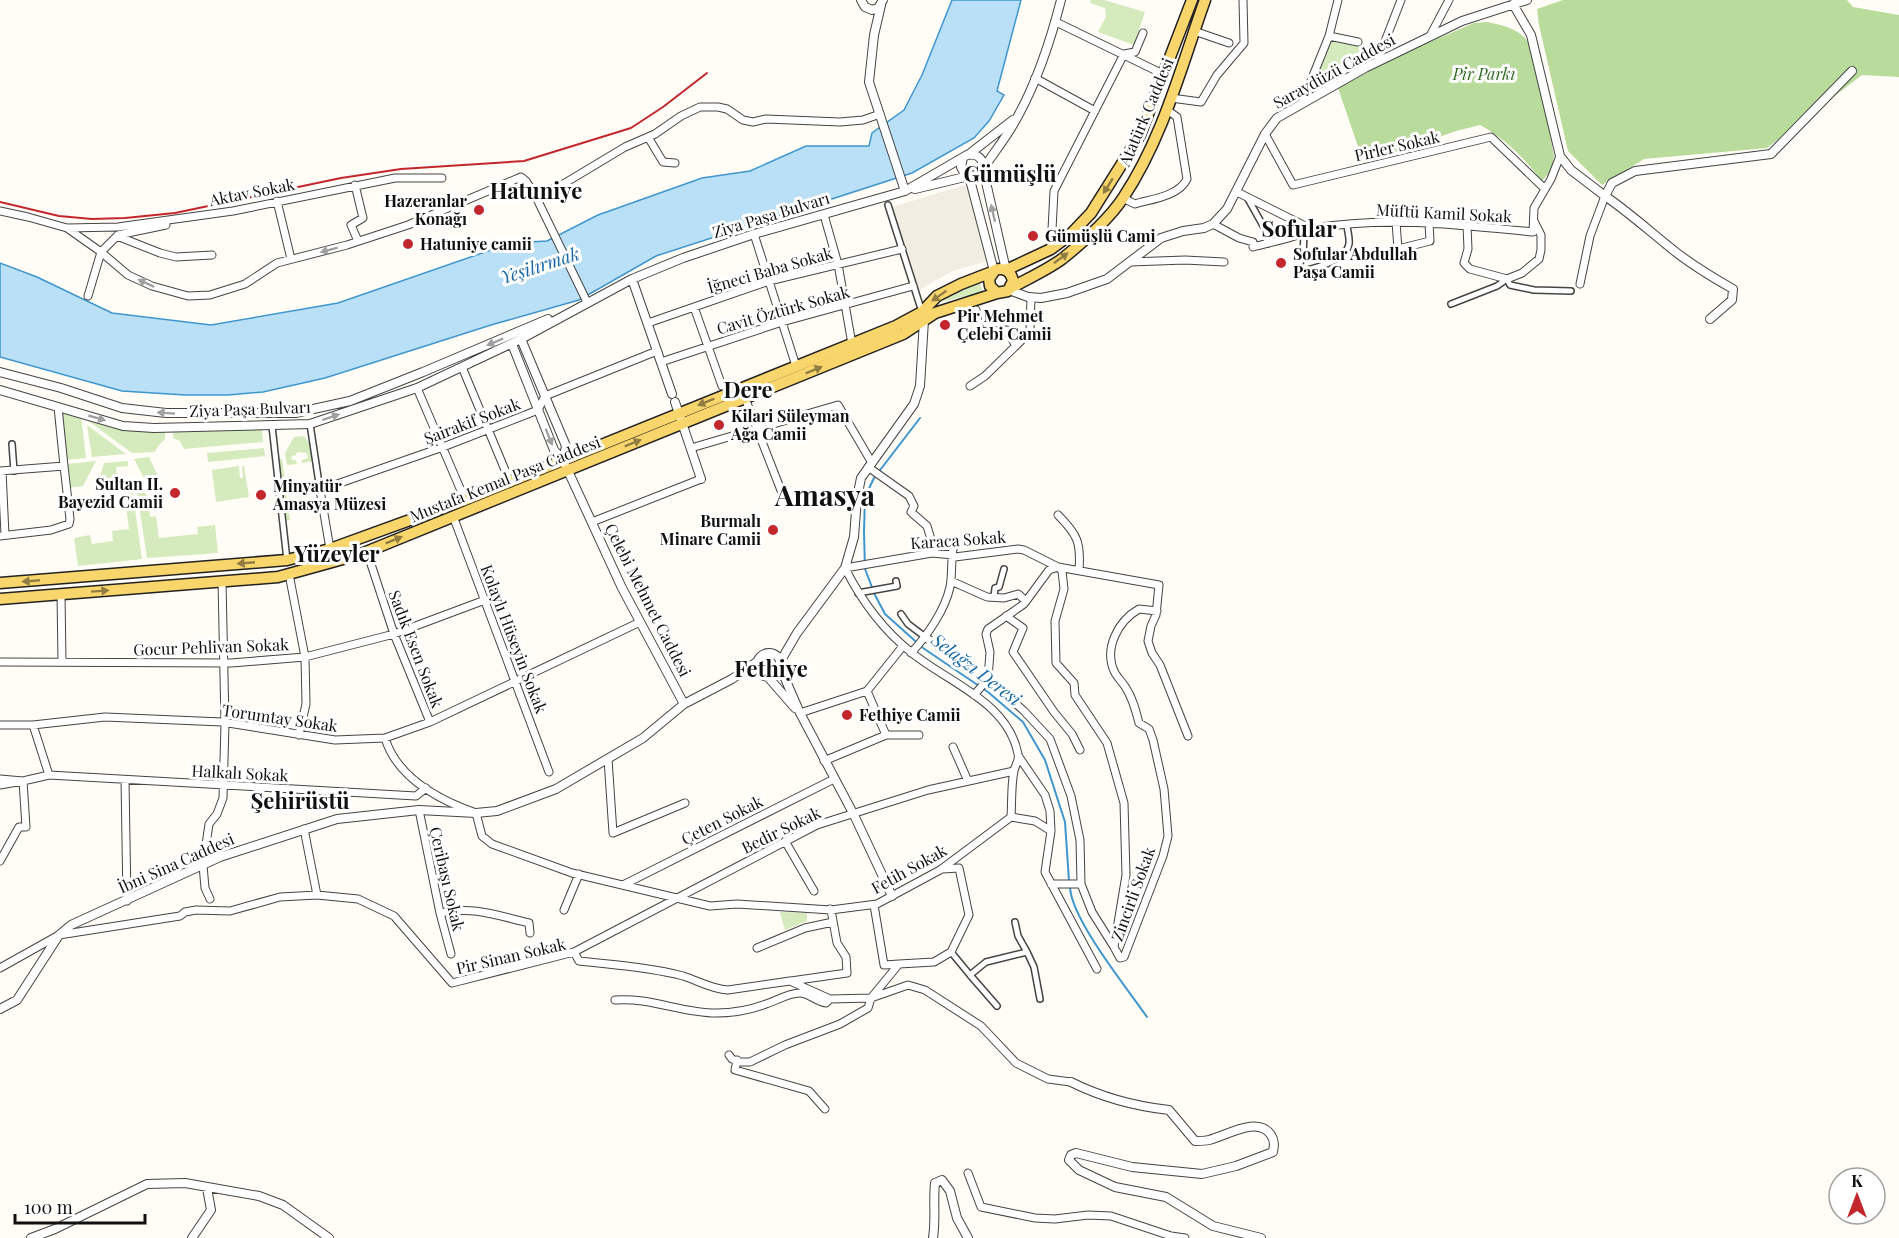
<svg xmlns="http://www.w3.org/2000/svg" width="1899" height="1238" font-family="'Playfair Display',serif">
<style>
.green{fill:#d5ebbd}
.forest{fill:#b9dc9c}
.plaza{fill:#f1ede2}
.water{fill:#b9e0f7;stroke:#3f96cf;stroke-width:1.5}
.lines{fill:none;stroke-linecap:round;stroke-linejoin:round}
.stream{stroke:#3f96cf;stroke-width:2}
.pedestrian-casing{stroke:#444;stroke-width:8}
.minor-casing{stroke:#444;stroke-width:9}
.tertiary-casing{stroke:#444;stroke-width:10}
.primary-casing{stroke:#222;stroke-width:13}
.pedestrian{stroke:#fff;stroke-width:5}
.minor{stroke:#fff;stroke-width:7}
.tertiary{stroke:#fff;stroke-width:8}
.primary{stroke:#f9d66b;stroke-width:10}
.rail{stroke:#c4262e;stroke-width:2}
.oneway{fill:#917d42}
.oneway2{fill:#a0a0a0}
.poi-dot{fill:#c4262e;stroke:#fff;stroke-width:2}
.labels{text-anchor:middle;stroke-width:6;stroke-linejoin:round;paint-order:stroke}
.street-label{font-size:16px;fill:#111;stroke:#fff}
.park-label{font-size:16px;font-style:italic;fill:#2f6b1f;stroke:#fff}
.poi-label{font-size:16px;font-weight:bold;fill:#111;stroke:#fff;text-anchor:start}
.water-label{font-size:18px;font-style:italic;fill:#1768a6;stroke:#fff}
.district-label{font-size:22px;font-weight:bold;fill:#111;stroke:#fff}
.town-label{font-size:28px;font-weight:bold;fill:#111;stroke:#fff}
</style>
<rect width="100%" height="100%" fill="#fffdf5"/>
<path class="green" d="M1091 0H1104L1145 12 1134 45 1098 32 1106 17 1105 8 1090 3Z
M1330 38 1369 46 1320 81 1315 79Z
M979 281 983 292 941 302 954 292Z
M61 411 81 416 86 458 65 460Z
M88 418 165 431V439L158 446 155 452 132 453 87 420Z
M87 425 126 454 92 457Z
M262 429 263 442 184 449 180 441 173 438V431Z
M304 436 310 444 313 461 302 463V460L308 458 307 453 297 452 296 455 291 456 292 460H296L297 464 287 465 285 453 294 437Z
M264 448 265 456 208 462 207 453Z
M149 457 158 476 144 478 134 459Z
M278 459H282L290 520 284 521Z
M96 461 83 486 69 488 67 464Z
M128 461V466L116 467 118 481 98 483 104 463Z
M239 466 240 478H243L242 466H244L249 497 216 502 212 470Z
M135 479 148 497 150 517 156 516 159 538 198 534 197 527 215 525 218 553 147 558Z
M131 481 142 559 78 566 74 538 90 535 92 544 113 541 112 531 129 529 123 482Z
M780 912 807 913V921L785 930Z"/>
<path class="forest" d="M1563 0H1847L1853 7 1899 15V77L1862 75 1767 148 1644 159 1602 185 1568 151 1539 25 1537 9Z
M1487 22C1501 25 1514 27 1525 38 1537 51 1550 135 1554 156L1551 171 1542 181C1524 158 1506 139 1480 125L1456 131 1364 164 1338 88 1409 51 1474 23Z"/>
<path class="plaza" d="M965 185 968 188 987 256 985 262 952 271 916 292 892 207Z"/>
<path class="water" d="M952 0H1021L997 91 1004 95 989 121 974 138 912 173 656 256 579 300 491 325 325 378 263 392 228 395H185L122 391 0 357V263L37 277 112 313 211 325 338 303 511 243 547 241 598 215 702 178 750 171 806 146H869L872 133 904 110 922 75Z"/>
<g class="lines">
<path class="stream" d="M920 418 874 478 865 497 864 532 865 569 875 595 885 614 923 648 988 692 1023 722 1045 760 1065 822 1069 881
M1070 887C1071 919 1127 988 1147 1017"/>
<defs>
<path id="pedestrian" d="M1247 197 1266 231 1267 244
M888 205 922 312
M1304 234 1303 256 1296 273C1311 269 1346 262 1349 244 1350 238 1347 230 1347 224
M1451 304 1497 286 1507 279 1510 285 1534 290 1571 291
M310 424 320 490
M272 426 287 560
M12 444 14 471
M858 593 897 586 896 581
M994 597 995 588 999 587 1004 569
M901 614 908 624 924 636
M951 952 970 975 986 962 1027 952 1018 936 1015 922
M1027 952 1034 967 1040 999
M970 975 997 1006"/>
<path id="minor" d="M1056 22 1163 74
M1194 31 1229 43
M1329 36 1358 42
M1430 36 1449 0
M1377 62 1401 0
M1035 78 1095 111
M1171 98 1201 102 1217 75 1244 43 1243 0
M1302 103 1329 36 1338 0
M1265 134 1293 185 1491 137 1545 189
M648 137 663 162 675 163
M355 185 363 218 351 225 358 241
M1237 192 1311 229
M536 197 565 183 625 147 655 134 681 116 700 107H718L727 109 743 120 753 122 766 119 840 122 863 120 880 114
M1123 198 1135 204C1152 199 1179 196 1187 179L1177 117 1167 110
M277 201 291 259
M0 211 28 217 67 228 118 227 233 211 395 178H442
M824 215 838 264 852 344
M1396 222 1398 249 1430 241 1429 223
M1213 224 1239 238 1253 242V247C1268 243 1283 240 1298 235 1304 234 1309 230 1315 228 1387 216 1460 225 1533 232L1534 208 1551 179 1560 156
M1467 226 1468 249 1464 263 1470 269 1507 279 1522 273 1539 259 1541 250V235L1534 221
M67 228 101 252 128 275 152 286 188 296 210 295 245 284 277 263 347 245 408 225 521 177 526 181 536 197 587 302
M754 234 796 366
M118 235 166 225
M1051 249 1054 191 1124 54 1135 52 1143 33
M1130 262 1185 260 1224 262
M1580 284 1590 236 1605 196
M88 296 101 252 117 236 160 253 176 257 212 255
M694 307 722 386
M976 310 980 332 1007 330 1016 346
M648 323 769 281 902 249
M661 362 782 322 913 286
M462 367 510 482
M970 386 985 376 1030 332 1031 297
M417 388 465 500
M745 398 782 493
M691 448 838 405 872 463
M868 467 909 496 914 506 911 512 927 526 935 553
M0 471 64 466 58 407
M2 471 5 535
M1058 515C1078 535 1081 543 1079 570
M453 516 549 772
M592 522 701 479
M0 536 51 530 69 524 70 519 64 466
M330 549 320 490 443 447 538 410 545 396 657 351
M367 552 394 634 430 722
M289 574 305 657 306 704 299 735
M951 581 987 597 1004 598 1018 594 1026 601
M61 594 62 662
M1006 616 1023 628 1013 652 1054 712 1072 734 1080 750
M924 636 961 662
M911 653C927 636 945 610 950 587 953 572 950 555 955 540
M0 662 231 663 305 657 394 634 485 600
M988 679 990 652 986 634 988 629 1024 604 1049 570 1058 567 1062 571 1064 589 1055 621 1056 663 1074 683 1075 695 1107 743 1124 803 1126 875 1114 947 1120 958 1124 957 1163 856 1168 836 1164 789 1153 740 1149 729 1139 723C1136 711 1133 699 1126 688 1123 683 1118 678 1115 673 1103 649 1118 621 1139 609L1157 611
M988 679 1024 711 1050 739 1071 796 1080 840 1081 884 1092 912 1114 947
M867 691 886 735
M974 695 988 679
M800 713 867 691 903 646
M0 725H33L105 717 222 722 335 740 385 738 430 722 640 622
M385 738C397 778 439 800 476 813L482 836 492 844 572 873 710 906 737 904 831 910 877 904 940 870 1011 817C1012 802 1011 785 1014 771 1015 765 1020 760 1018 754 1008 702 949 683 912 653 883 630 861 600 845 568L932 553 953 555 955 557 1018 549 1024 550 1058 567 1159 585 1156 615 1151 626 1148 641 1152 653 1160 665 1188 736
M953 747 968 781
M1019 757 1045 795 1050 811 1051 831 1045 872 1097 969
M608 759 613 833 685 803
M824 761 886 735H919
M49 775 416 796 426 788
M0 779 23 781 49 775 33 725
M125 780 127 901
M0 785 23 781 26 827H19L0 861
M419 810 440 913 451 954
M1011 817 1035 821 1051 831
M304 829 317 895
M785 841 814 891
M1051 884H1081
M623 885 834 779
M210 899 205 888 203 865 209 824 217 814 223 798 225 723 222 581
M564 910 579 874
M440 913C474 906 495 915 529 923L530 933
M757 948 805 928 833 922
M574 952 817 825 928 790 1014 771
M899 964 934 962 951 952 969 915 959 868 943 869
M0 968 59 935 180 916 185 912 196 910 230 911 280 897 317 895 358 899 394 916 452 983 574 952 579 961C613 965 649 967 683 976 699 981 711 989 728 990L790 981 830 999 871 998 908 985 925 990 981 1026 1016 1063 1048 1079 1071 1082
M791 981 847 973 846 957 837 943 831 910 830 909
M615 1000C649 997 682 1013 716 1013 733 1013 750 1010 766 1004 776 1001 790 992 801 993 810 994 817 1002 826 1003L830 999
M729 1055 732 1059 741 1062H750L785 1045 840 1024 868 1008 871 998 899 964 884 965 874 905
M737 1060 735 1070 809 1091 825 1109
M968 1173 981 1207 1035 1218 1055 1219 1088 1215 1111 1216 1171 1236 1185 1238"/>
<path id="tertiary" d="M861 0 865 7 872 10 878 8 883 0
M1513 4 1531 35 1560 156 1571 170 1605 196 1612 183 1635 171 1771 154 1852 71
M881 5 874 35 869 82 905 191
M968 155 1013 120
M915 189 969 176 994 271
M1605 196C1627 211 1646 228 1667 245 1687 262 1710 276 1733 289L1732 300 1710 319
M1006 270 983 169C995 151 1009 134 1019 114 1038 79 1051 39 1061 0
M632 279 672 394
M1009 290 1028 297 1041 298 1067 293 1107 279 1161 238 1183 231 1204 228 1213 224 1227 209 1265 134 1277 118 1365 68 1462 21 1527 0
M521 339 566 446 563 460
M512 344 554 450 563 460 622 588 684 704
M0 372 61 388 122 408 166 413H295L350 401 423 372 548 319
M0 390 123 426 154 428 310 424 417 388 521 339 632 279 683 258 754 234 905 191 967 155C983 152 989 169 974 176L964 173 961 167 963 158
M675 402 701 479
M757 665a12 12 0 1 1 24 0a12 12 0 1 1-24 0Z
M780 662 797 633 845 568 854 537 857 498 861 478 914 404 920 386 924 320
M780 667 800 713 854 815 892 896
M768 677 795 708
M0 1009 17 1000 59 935 71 925 220 857 337 819 419 810 476 813 497 811 556 789 643 738 684 704 732 679 758 661
M1071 1082C1103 1098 1133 1106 1169 1110L1195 1141C1200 1141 1205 1141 1209 1140 1226 1136 1258 1115 1271 1135 1275 1141 1274 1146 1273 1152L1236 1166 1202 1174 1132 1167 1076 1153 1071 1155 1069 1160 1079 1170 1115 1187 1166 1197 1213 1226 1261 1238
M31 1238 55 1229 147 1184 185 1183 259 1196 283 1205 329 1238
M192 1238 211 1210 207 1188
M933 1238C936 1218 933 1201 935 1183L942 1180 950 1191 957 1218 968 1238"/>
<path id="primary" d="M1006 270 1051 249 1070 235 1091 213 1140 135 1192 0
M1011 288C1027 279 1047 270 1062 259 1082 243 1109 219 1123 198 1163 138 1181 67 1205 0
M0 583 287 560 330 549 465 500 896 326 922 312 937 296 961 284 992 272
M0 599 278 577 361 554 903 334 935 313 997 293 1008 291 1013 281C1011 271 1004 267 995 270L989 279 990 286 997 293"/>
</defs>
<use href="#pedestrian" class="pedestrian-casing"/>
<use href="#minor" class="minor-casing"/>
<use href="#tertiary" class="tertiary-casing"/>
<use href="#primary" class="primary-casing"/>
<use href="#pedestrian" class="pedestrian"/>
<use href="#minor" class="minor"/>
<use href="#tertiary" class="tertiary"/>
<use href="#primary" class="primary"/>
<path class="rail" d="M0 202 59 216 92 219 125 218 175 213 341 178 401 169 524 161 631 128 663 107 707 73"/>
</g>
<defs><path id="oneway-solid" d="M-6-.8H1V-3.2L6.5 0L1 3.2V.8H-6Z" transform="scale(1.5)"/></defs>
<g class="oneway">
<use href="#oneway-solid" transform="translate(1108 186) rotate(122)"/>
<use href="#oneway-solid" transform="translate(1061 258) rotate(-36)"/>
<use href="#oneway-solid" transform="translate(939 296) rotate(145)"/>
<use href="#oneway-solid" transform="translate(814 370) rotate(-22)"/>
<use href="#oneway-solid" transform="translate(706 402) rotate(158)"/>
<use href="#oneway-solid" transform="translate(633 443) rotate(-22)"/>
<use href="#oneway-solid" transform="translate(394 540) rotate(-22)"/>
<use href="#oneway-solid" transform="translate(246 563) rotate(175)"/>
<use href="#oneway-solid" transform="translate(31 581) rotate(175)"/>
<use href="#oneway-solid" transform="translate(100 591) rotate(-4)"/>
</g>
<g class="oneway2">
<use href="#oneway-solid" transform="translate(993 213) rotate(-103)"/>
<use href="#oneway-solid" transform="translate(329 250) rotate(165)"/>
<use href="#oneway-solid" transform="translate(146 283) rotate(-155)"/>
<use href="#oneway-solid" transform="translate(495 342) rotate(157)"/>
<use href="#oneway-solid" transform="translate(166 413) rotate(-176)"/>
<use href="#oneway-solid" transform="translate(331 417) rotate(-18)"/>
<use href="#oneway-solid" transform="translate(97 418) rotate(16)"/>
<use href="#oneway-solid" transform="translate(549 437) rotate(68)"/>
</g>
<g class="poi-dot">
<circle cx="479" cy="210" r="6"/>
<circle cx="1033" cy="236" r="6"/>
<circle cx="408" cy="244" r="6"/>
<circle cx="1281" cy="263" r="6"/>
<circle cx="945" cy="325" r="6"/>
<circle cx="719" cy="425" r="6"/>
<circle cx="175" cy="493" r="6"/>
<circle cx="261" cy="495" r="6"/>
<circle cx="773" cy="530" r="6"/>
<circle cx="847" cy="715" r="6"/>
</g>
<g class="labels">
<g class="street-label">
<text transform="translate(1334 71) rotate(-29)" y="6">Saraydüzü Caddesi</text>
<text transform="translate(1146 112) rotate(-67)" y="6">Atatürk Caddesi</text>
<text transform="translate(1397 146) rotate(-13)" y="6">Pirler Sokak</text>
<text transform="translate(252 192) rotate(-11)" y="6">Aktav Sokak</text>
<text transform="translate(1444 213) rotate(3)" y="6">Müftü Kamil Sokak</text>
<text transform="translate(771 215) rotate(-17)" y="6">Ziya Paşa Bulvarı</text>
<text transform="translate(770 270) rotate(-16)" y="6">İğneci Baba Sokak</text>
<text transform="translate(783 310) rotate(-16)" y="6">Cavit Öztürk Sokak</text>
<text transform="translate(250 409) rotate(-2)" y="6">Ziya Paşa Bulvarı</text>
<text transform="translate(472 421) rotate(-21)" y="6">Şairakif Sokak</text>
<text transform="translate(505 479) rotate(-22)" y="6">Mustafa Kemal Paşa Caddesi</text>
<text transform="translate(958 540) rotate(-4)" y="6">Karaca Sokak</text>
<text transform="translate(648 600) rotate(63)" y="6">Çelebi Mehmet Caddesi</text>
<text transform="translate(514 639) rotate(69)" y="6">Kolaylı Hüseyin Sokak</text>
<text transform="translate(211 647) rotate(-2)" y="6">Gocur Pehlivan Sokak</text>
<text transform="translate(416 649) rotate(69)" y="6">Sadık Esen Sokak</text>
<text transform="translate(280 718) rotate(8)" y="6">Torumtay Sokak</text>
<text transform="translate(240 773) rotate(3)" y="6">Halkalı Sokak</text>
<text transform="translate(722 820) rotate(-27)" y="6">Çeten Sokak</text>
<text transform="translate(781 830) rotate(-26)" y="6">Bedir Sokak</text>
<text transform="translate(176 863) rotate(-24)" y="6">İbni Sina Caddesi</text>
<text transform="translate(909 869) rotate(-29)" y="6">Fetih Sokak</text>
<text transform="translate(447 879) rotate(77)" y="6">Çeribaşı Sokak</text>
<text transform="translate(1133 894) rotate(-70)" y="6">Zincirli Sokak</text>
<text transform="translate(511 956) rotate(-13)" y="6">Pir Sinan Sokak</text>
</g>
<g class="park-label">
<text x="1484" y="80">Pir Parkı</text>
</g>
<g class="poi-label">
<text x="467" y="207" text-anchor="end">Hazeranlar<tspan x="467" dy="18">Konağı</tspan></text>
<text x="1045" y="242">Gümüşlü Cami</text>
<text x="420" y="250">Hatuniye camii</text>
<text x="1293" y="260">Sofular Abdullah<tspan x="1293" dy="18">Paşa Camii</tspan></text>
<text x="957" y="322">Pir Mehmet<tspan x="957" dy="18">Çelebi Camii</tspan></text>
<text x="731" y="422">Kilari Süleyman<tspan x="731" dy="18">Ağa Camii</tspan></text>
<text x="163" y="490" text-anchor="end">Sultan II.<tspan x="163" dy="18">Bayezid Camii</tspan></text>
<text x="273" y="492">Minyatür<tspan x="273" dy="18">Amasya Müzesi</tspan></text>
<text x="761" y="527" text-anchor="end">Burmalı<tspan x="761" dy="18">Minare Camii</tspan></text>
<text x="859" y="721">Fethiye Camii</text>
</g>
<g class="water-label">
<text transform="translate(540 266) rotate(-18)" y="6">Yeşilırmak</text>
<text transform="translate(976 670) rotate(37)" y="6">Selağzı Deresi</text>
</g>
<g class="district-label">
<text x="1010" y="182">Gümüşlü</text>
<text x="536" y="199">Hatuniye</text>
<text x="1299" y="237">Sofular</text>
<text x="748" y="398">Dere</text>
<text x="337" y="562">Yüzevler</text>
<text x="771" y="677">Fethiye</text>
<text x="300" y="809">Şehirüstü</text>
</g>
<g class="town-label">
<text x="825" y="506">Amasya</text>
</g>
</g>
<g transform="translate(1857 1196)"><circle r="28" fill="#ffffff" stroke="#a0a0a0" stroke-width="1.5"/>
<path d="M0-4.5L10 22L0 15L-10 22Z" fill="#c4262e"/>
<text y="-9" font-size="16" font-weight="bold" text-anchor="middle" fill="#111111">K</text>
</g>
<path d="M15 1214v9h130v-9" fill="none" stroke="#111111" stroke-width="3"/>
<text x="24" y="1214" font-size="18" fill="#111111" stroke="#ffffff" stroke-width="4.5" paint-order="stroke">100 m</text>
</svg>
